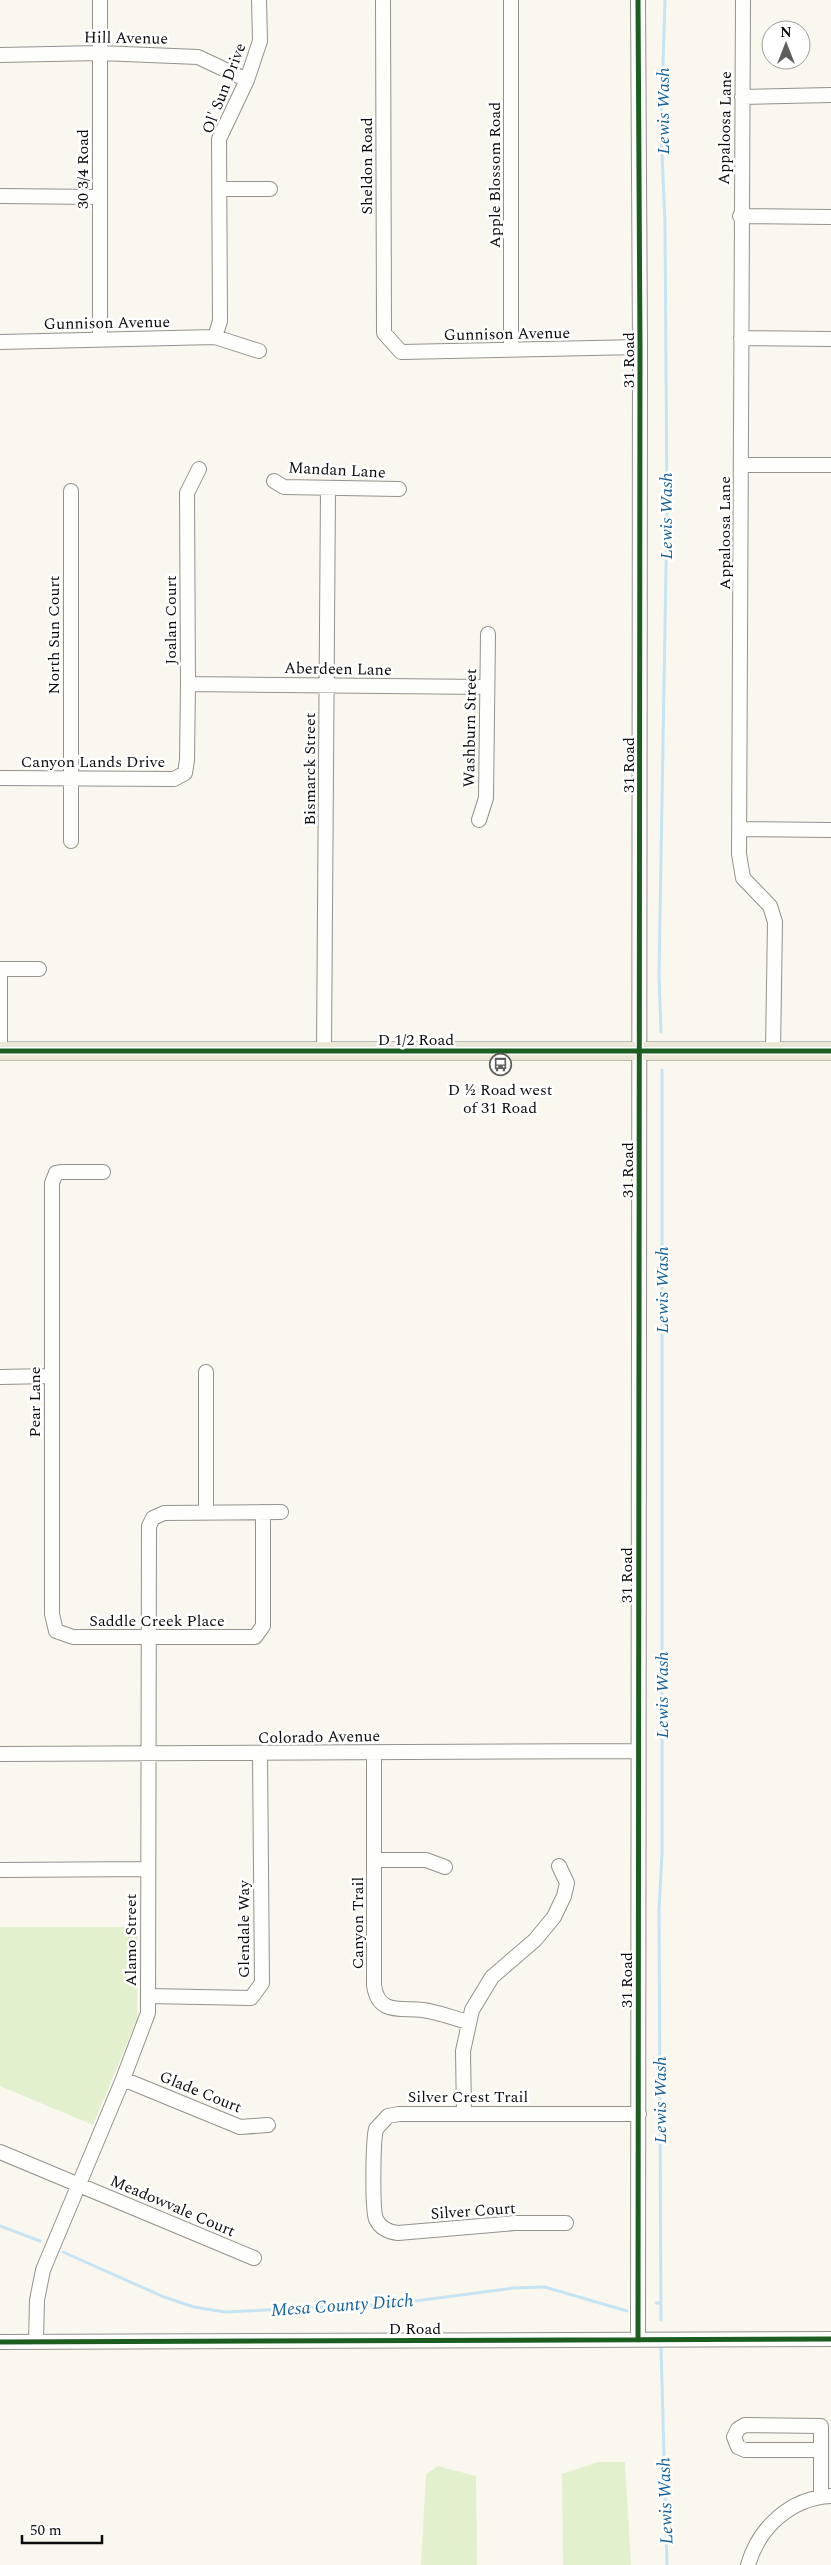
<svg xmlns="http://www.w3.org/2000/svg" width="831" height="2565" font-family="Spectral,serif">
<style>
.green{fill:#e2f0ce}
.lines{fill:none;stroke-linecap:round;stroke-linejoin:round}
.stream{stroke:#c5e4f4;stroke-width:3}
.minor-casing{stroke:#93928d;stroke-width:16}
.major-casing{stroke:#807f7a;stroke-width:19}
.minor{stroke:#fefefc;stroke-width:14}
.major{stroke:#ece7d7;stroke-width:18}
.cycleway-casing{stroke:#fff;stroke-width:8}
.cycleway{stroke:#1b5e20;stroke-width:5}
.labels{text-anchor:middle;stroke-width:5;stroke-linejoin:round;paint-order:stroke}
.street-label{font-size:16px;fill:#0b0b0b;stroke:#fff}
.poi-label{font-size:16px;fill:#0b0b0b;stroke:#fff}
.water-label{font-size:18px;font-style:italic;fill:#14619d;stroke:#fff}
</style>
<rect width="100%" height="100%" fill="#faf8ee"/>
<path class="green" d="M0 1927H138L137 2019 93 2125 0 2086Z
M598 2462H625L631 2565H563L562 2474Z
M438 2466 476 2476 477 2565H421L426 2474Z"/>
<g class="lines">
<path class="stream" d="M661 1032 659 976 667 510 665 223 661 130 665 0
M0 2226 40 2241
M63 2252 164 2297 194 2307 225 2312 393 2304 513 2288 545 2287 627 2311
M656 2303H661
M661 2320 659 1910 662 1853V1070
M661 2346 667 2565"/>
<defs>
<path id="minor" d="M100 0V339
M383 0 384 333 401 352 640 347
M743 0 739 854 743 878 770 906 775 922 773 1051
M0 55 100 53 198 57 247 80
M742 97 831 95
M221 189H270
M0 196 99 197
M740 216 831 217
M215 337 220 321 219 139 247 80 260 41 259 0
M741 338 831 339
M0 342 215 337 259 351
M511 349V0
M742 465H831
M274 481 284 487 399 489
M71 491V841
M188 684 487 687
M0 778 174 779 185 773 187 760 188 684 187 493 199 469
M479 820 486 798 488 634
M740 829 831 830
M0 969H39
M0 976V1051
M324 1051 328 488
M103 1172H62L56 1173 52 1183V1614L56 1631 73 1637H255L263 1626V1512
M0 1377 51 1376
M206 1513V1372
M374 1753V1985C378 2016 402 2007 423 2010 438 2012 453 2018 468 2022
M0 1754 638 1751
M375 1860H426L445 1867
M0 1870 148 1869
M148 1996 251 1998 262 1983 260 1754
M123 2079 240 2127 268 2125
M464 2114 463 2051 472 2010 492 1977 535 1940 554 1917 564 1896 567 1883 559 1866
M0 2152 254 2258
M566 2223H515L398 2233C389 2232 380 2228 376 2219 372 2209 373 2141 376 2129L388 2116 399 2114H639
M638 2340 640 347 638 0
M0 2342 831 2339
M36 2342 37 2300 43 2270 123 2079 148 2013 149 1526 153 1518 164 1513 281 1512
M821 2497V2426L745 2425 738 2429 734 2437 738 2447 745 2450H821
M748 2565C759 2527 791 2498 831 2496"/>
<path id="major" d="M0 1051H831"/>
</defs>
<use href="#minor" class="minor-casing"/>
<use href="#major" class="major-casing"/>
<use href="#minor" class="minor"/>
<use href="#major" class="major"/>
<defs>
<path id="cycleway" d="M0 1051H831
M638 2340 640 347 638 0
M0 2342 831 2339"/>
</defs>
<use href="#cycleway" class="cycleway-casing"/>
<use href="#cycleway" class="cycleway"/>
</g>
<defs>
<symbol id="bus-ring" viewBox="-11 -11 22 22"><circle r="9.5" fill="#fff" stroke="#5f5e5a" stroke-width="1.5"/><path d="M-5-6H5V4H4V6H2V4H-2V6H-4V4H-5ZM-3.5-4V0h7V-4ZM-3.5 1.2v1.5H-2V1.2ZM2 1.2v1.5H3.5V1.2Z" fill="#5f5e5a"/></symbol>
</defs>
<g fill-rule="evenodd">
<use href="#bus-ring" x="488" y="1052" width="25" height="25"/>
</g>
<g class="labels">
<g class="street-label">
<text transform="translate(126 37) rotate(1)" y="6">Hill Avenue</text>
<text transform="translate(223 88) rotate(-69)" y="6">Ol' Sun Drive</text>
<text transform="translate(724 128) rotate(-89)" y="6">Appaloosa Lane</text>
<text transform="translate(366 166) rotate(-90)" y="6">Sheldon Road</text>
<text transform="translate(82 169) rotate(-90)" y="6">30 3/4 Road</text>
<text transform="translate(494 175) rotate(-90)" y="6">Apple Blossom Road</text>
<text transform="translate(107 322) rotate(-1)" y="6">Gunnison Avenue</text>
<text transform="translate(507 333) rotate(-1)" y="6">Gunnison Avenue</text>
<text transform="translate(628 360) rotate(-90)" y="6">31 Road</text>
<text transform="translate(337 469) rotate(3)" y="6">Mandan Lane</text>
<text transform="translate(724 533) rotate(-90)" y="6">Appaloosa Lane</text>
<text transform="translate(170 620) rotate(-90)" y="6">Joalan Court</text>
<text transform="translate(53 635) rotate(-90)" y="6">North Sun Court</text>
<text transform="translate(338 668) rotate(1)" y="6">Aberdeen Lane</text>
<text transform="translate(469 728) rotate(-89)" y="6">Washburn Street</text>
<text x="93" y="767">Canyon Lands Drive</text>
<text transform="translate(628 765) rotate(-90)" y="6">31 Road</text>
<text transform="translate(309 769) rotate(-90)" y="6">Bismarck Street</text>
<text x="416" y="1045">D 1/2 Road</text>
<text transform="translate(627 1170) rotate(-90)" y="6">31 Road</text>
<text transform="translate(34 1402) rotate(-90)" y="6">Pear Lane</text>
<text transform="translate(626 1575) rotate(-90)" y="6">31 Road</text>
<text x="157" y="1626">Saddle Creek Place</text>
<text transform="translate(319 1736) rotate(-1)" y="6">Colorado Avenue</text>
<text transform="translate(357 1923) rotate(-90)" y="6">Canyon Trail</text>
<text transform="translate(243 1929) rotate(-90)" y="6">Glendale Way</text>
<text transform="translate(130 1940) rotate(-90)" y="6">Alamo Street</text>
<text transform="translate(626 1980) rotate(-90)" y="6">31 Road</text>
<text transform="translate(201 2091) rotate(22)" y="6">Glade Court</text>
<text x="468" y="2102">Silver Crest Trail</text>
<text transform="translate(173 2205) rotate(23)" y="6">Meadowvale Court</text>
<text transform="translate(473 2210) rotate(-4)" y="6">Silver Court</text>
<text x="415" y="2334">D Road</text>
</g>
<g class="poi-label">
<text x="500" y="1095">D ½ Road west<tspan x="500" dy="18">of 31 Road</tspan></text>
</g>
<g class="water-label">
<text transform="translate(663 111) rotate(-90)" y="6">Lewis Wash</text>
<text transform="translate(666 516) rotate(-90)" y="6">Lewis Wash</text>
<text transform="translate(662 1290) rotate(-90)" y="6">Lewis Wash</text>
<text transform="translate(662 1695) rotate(-90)" y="6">Lewis Wash</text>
<text transform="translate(660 2100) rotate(-90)" y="6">Lewis Wash</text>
<text transform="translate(342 2305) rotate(-4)" y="6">Mesa County Ditch</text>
<text transform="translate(665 2501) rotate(-92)" y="6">Lewis Wash</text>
</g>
</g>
<g transform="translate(786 45)"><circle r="24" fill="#ffffff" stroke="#9d9d9d"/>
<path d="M0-4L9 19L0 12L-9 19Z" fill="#5f5e5a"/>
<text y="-8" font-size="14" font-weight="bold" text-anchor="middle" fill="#0b0b0b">N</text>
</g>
<path d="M22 2535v8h80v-8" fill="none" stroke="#0b0b0b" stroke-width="2.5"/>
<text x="30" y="2535" font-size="15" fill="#0b0b0b" stroke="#ffffff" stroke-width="4" paint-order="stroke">50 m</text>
</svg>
